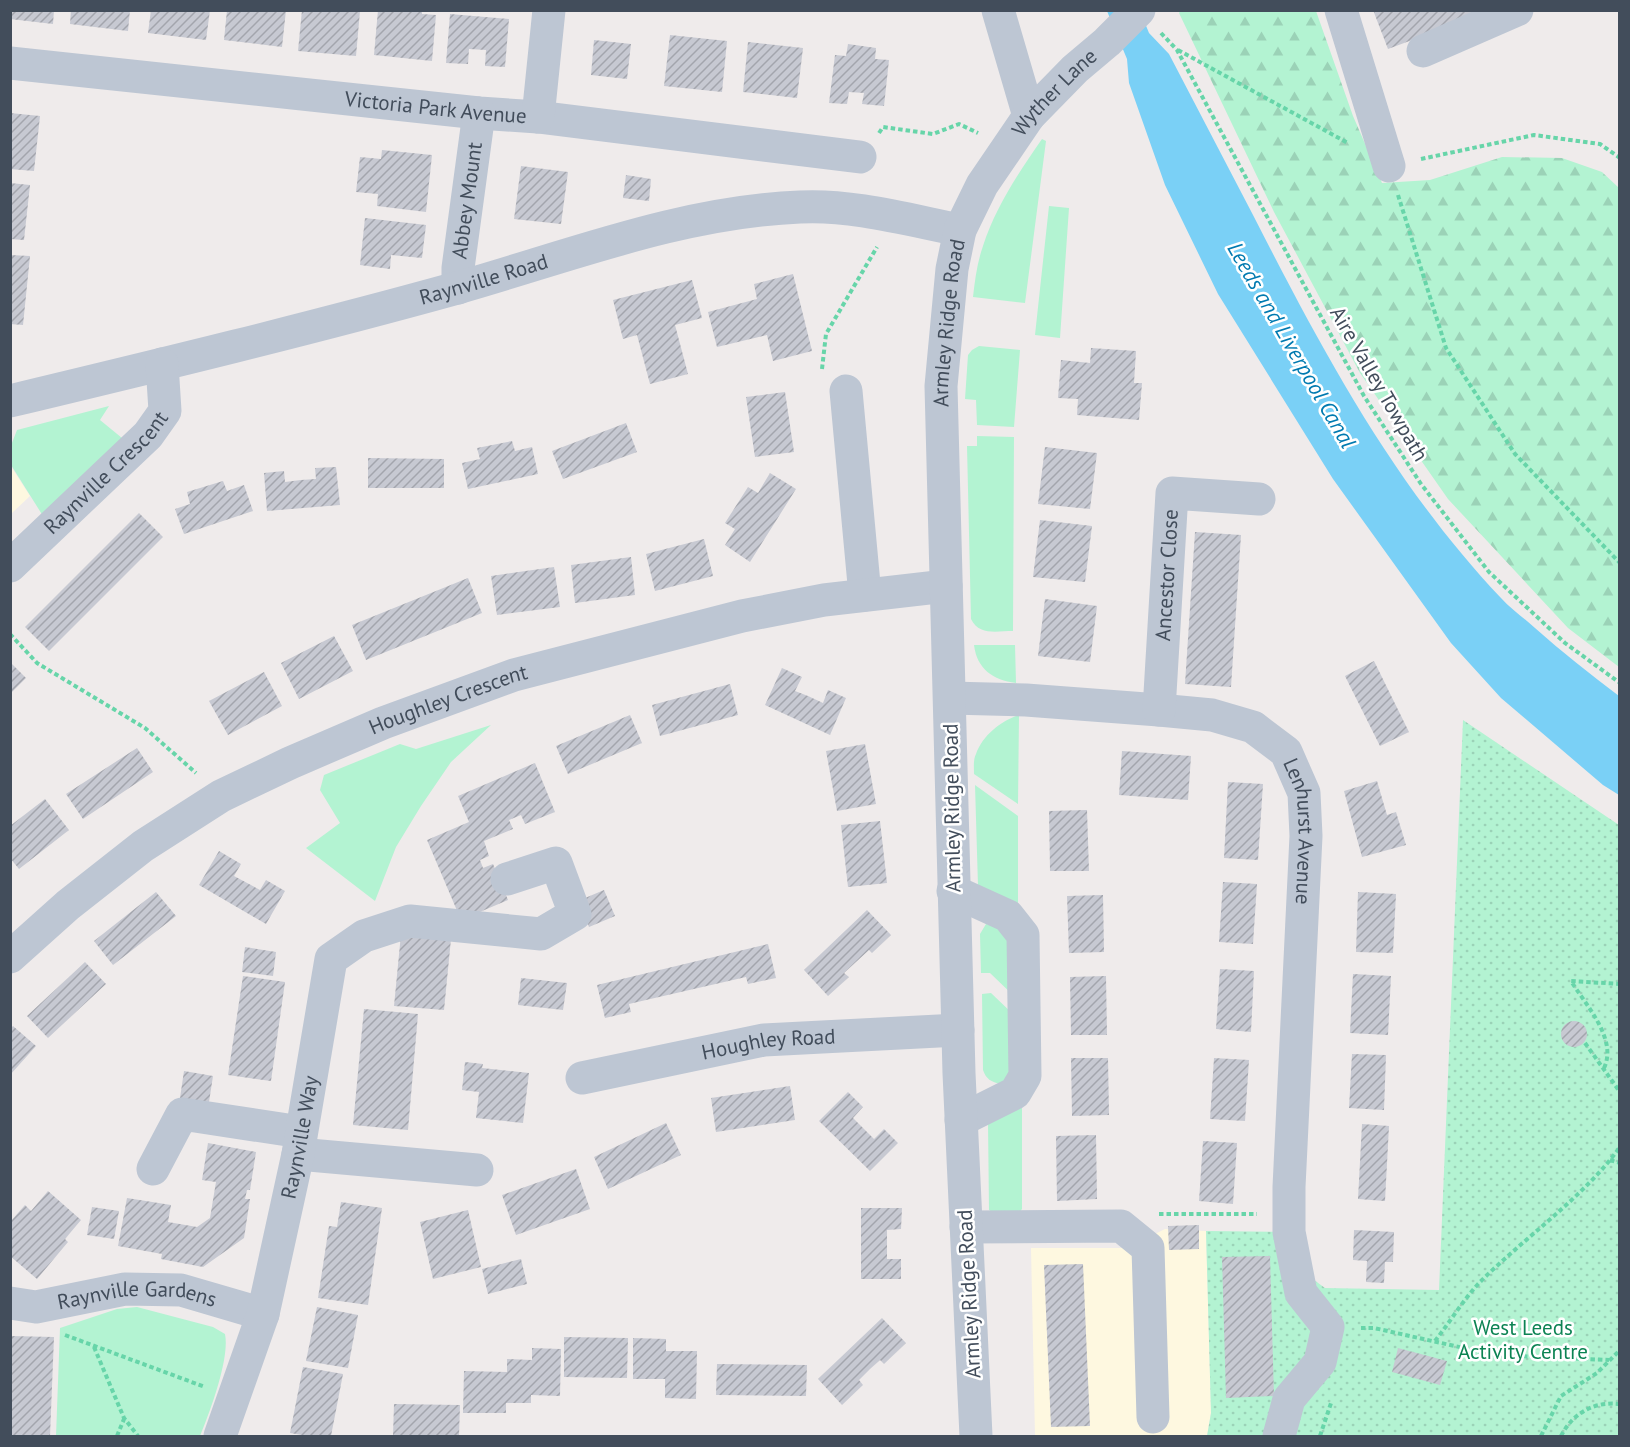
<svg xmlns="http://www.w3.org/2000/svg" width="1630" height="1447" font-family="'PT Sans',sans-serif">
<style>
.commercial{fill:#fef8e0}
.green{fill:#b3f3d2}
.forest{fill:url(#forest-firs)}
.park{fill:url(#park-dots)}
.water{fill:#7ad0f6}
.building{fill:url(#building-hatch)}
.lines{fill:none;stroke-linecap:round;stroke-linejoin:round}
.path{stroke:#67d5a9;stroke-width:4;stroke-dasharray:4.5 3;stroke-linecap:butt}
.minor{stroke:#bdc6d3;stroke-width:33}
.labels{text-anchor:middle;stroke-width:5;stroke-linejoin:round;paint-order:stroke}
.street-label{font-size:21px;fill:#424d5b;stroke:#fff}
.park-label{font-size:21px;fill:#0c8353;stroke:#fff}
.water-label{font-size:22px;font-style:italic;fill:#007ab0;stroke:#fff}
</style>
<defs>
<pattern id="forest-firs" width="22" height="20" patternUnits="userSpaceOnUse" patternTransform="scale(1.5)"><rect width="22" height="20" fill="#b3f3d2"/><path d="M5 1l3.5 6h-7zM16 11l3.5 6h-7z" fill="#9bd2b7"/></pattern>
<pattern id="park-dots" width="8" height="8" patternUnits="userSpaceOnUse" patternTransform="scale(1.5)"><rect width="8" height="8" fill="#b3f3d2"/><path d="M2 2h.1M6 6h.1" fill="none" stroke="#9bd2b7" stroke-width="1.8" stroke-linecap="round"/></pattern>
<pattern id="building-hatch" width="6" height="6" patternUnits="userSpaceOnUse" patternTransform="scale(1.5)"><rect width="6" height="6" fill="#c7c9d2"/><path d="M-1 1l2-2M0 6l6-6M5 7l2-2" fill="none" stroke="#a3a5ad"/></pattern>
</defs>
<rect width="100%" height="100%" fill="#efebeb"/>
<path class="commercial" d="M10 465 30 496 11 514H10Z
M1165 1229 1206 1231 1211 1413 1207 1436H1035L1031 1248H1127Z"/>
<path class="green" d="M1042 139 1046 141 1025 303 973 297C975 280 977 263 983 246 995 208 1019 172 1042 139Z
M1049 206 1069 208 1060 338 1035 335Z
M979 346 1020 350 1014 427 977 425 976 400 965 399 968 355 972 350Z
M109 406 100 420 122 438 43 516 11 465 10 448 17 430Z
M977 436 1014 437 1013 631C997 631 979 636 971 619L967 446H977Z
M974 645H1015L1016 683C993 680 977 669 974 645Z
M1019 715 1018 804 974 774C974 768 973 760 976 754 983 735 1001 721 1019 715Z
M491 725 451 762 421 806 396 847 375 901 306 848 340 823 320 790 324 775 400 744 416 749Z
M975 785 1018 816V911L978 886Z
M986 924 1009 929 1016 998 990 973H981L980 934Z
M991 993 1015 1016 1016 1071 1001 1084C991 1082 986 1079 983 1070L982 994Z
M1022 1097V1209L1019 1213H994L989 1210 988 1123Z
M137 1307 213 1327 225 1334C230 1358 210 1412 200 1436H56L60 1328 117 1309Z"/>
<path class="forest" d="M1181 10 1316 11 1353 116 1382 183 1430 180 1502 157 1562 158 1602 172 1619 188V667L1568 628 1448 499 1360 373 1274 212 1179 13Z"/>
<path class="park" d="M1463 720 1619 825V1436H1207L1211 1413 1206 1231 1303 1232 1314 1280 1325 1288 1439 1290Z"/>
<path class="water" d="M1107 11H1140L1149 33 1169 54C1197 108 1225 161 1253 215 1323 352 1394 485 1501 598 1511 609 1524 618 1535 628 1562 652 1590 674 1619 696V795L1603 785 1501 698 1451 643 1333 479 1218 294 1165 185 1129 83 1127 59Z"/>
<path class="building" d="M10 10H54L53 24 10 19Z
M71 10H130L128 31 70 24Z
M151 10H210L206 40 148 33Z
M227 10H286L282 47 224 40Z
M302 10 360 11 356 56 298 51Z
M378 10H422V14L436 15 432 61 374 55Z
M1373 10H1490V11L1388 49Z
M450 14 509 19 505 67 485 66 486 50 469 49 468 64 446 63Z
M670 35 727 41 722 92 664 86Z
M594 40 631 44 627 79 591 75Z
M748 42 803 48 797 98 743 92Z
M848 44 876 48 875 59 889 60 884 106 862 104 864 93 849 92 847 104 829 103 835 55 846 56Z
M10 113 40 116 34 171 10 169Z
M382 150 432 155 426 212 377 206 378 194 356 192 360 157 381 159Z
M521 166 568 172 561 224 514 219Z
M626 175 651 179 649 201 623 198Z
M10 183 30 185 24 240 10 239Z
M365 218 426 225 422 258 391 255 390 269 360 265Z
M10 255 30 256 23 325 10 324Z
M793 274 812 351 773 361 767 335 717 347 708 312 757 299 754 284Z
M692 280 702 318 675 325 688 374 650 384 637 335 623 339 613 300Z
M1091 348 1136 351 1134 383H1142L1139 420 1077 415 1078 399 1058 398 1061 360 1090 363Z
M785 392 794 452 755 457 746 397Z
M626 423 637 452 563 479 552 451Z
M512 441 515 451 532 447 538 474 468 489 462 463 480 459 477 448Z
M1045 447 1097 453 1090 509 1038 504Z
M368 458 444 459V488H368Z
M336 467 340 505 267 511 264 473 284 471 285 482 301 480 316 479 315 468Z
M770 473 796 489 750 562 725 545 735 529 725 523 748 487 758 493Z
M223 481 227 491 244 485 253 511 184 534 175 509 190 504 187 492Z
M139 513 163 537 49 651 25 627Z
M1040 520 1092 526 1085 582 1033 577Z
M1195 532 1241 535 1231 687 1185 684Z
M704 539 713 576 655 591 646 554Z
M631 557 635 595 575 603 571 565Z
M554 567 560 607 497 615 491 576Z
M468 578 482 613 366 660 352 625Z
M1045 599 1097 606 1090 662 1038 656Z
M334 636 353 671 299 699 281 663Z
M1374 661 1409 732 1380 746 1345 676Z
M10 662 26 678 10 694Z
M782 668 802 677 795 691 808 696 823 703 828 690 846 698 830 735 765 705Z
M264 672 282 706 228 735 209 701Z
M730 684 738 715 660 736 652 705Z
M630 715 642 743 568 774 556 746Z
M865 744 876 804 837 811 826 751Z
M137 748 153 772 83 819 66 794Z
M1122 751 1191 756 1188 800 1119 795Z
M535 763 555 812 525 824 521 815 509 820 513 829 484 841 489 856 480 860 483 868 493 864 508 900 461 920 427 840 469 822 458 796Z
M1377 781 1387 815 1396 812 1406 845 1362 857 1344 791Z
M1228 782 1263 784 1258 860 1224 858Z
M45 799 69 830 19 869 10 858V826Z
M1087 810 1089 871H1050L1049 811Z
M880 821 887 883 848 887 841 825Z
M219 851 241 864 234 876 260 890 266 880 285 891 266 924 199 885Z
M1223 882 1257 884 1253 944 1219 942Z
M604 890 615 916 589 927 578 901Z
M156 892 176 916 113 965 94 941Z
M1358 892 1396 894 1393 953 1356 952Z
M1103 895 1104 952 1069 953 1067 896Z
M867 910 891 935 872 953 869 950 844 973 849 977 828 996 804 970Z
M401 934 451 939 444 1010 394 1006Z
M768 944 776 978 748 984 746 977 646 1000 629 1004 631 1012 605 1018 597 985Z
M245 947 276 952 273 976 242 972Z
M85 962 106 984 48 1038 27 1016Z
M1220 969 1254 971 1251 1032 1216 1029Z
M1353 974 1391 976 1388 1035 1350 1033Z
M243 976 285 982 271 1081 228 1075Z
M1106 976 1107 1035H1071L1070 977Z
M521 978 567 983 563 1010 518 1005Z
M364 1009 418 1014 408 1130 353 1125Z
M1561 1034a13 13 0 1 1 26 0a13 13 0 1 1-26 0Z
M13 1026 36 1046 10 1075V1029Z
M1352 1054 1386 1055 1384 1110 1349 1108Z
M1071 1058H1108L1109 1115 1072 1116Z
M1214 1058 1249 1060 1245 1121 1210 1119Z
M465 1062 483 1064 482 1068 529 1073 523 1123 476 1118 479 1092 462 1090Z
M184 1071 213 1076 209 1102 180 1098Z
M790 1086 795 1120 716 1132 711 1098Z
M848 1092 863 1107 853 1118 874 1139 884 1129 898 1143 870 1171 819 1121Z
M666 1123 681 1155 608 1189 594 1157Z
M1362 1124 1389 1126 1385 1201 1358 1199Z
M1096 1135 1097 1199 1057 1201 1056 1136Z
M1203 1141 1237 1143 1233 1204 1199 1201Z
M208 1143 256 1152 250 1190H247L245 1199H250L244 1238 203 1267 161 1259 162 1254 118 1246 127 1198 171 1205 168 1222 197 1227 210 1218 216 1182 202 1180Z
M576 1169 590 1209 516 1235 502 1195Z
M48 1191 81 1220 65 1239 68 1242 37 1279 10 1256V1222L25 1205 31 1211Z
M341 1202 382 1208 368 1305 318 1298 329 1226 337 1227Z
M92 1207 119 1211 114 1239 87 1235Z
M861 1208H902L901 1229 887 1230V1259H901V1279H861Z
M468 1210 481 1267 433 1279 420 1222Z
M1199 1225V1249L1169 1250 1168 1226Z
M1354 1230 1394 1232 1393 1262H1385L1384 1283 1366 1282 1367 1261 1353 1260Z
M1270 1256 1274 1396 1226 1398 1222 1257Z
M521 1259 527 1284 488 1294 482 1269Z
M1083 1264 1090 1426 1051 1427 1044 1265Z
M317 1307 358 1315 348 1368 306 1361Z
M882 1318 906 1343 884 1364 880 1360 870 1369 859 1380 863 1385 842 1405 818 1379Z
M10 1336 54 1337 50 1436H10Z
M564 1337 628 1338 627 1378 564 1377Z
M633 1338 666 1339V1351H697L696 1399 665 1398V1379H633Z
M532 1348 561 1349 560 1396 531 1395V1403H506V1413H463L464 1371 507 1372V1359L532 1360Z
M1398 1348 1447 1361 1440 1385 1392 1372Z
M717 1364 807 1365 806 1396 716 1395Z
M303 1367 343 1374 331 1436H308L290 1433Z
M394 1404 460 1405 459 1436H393Z"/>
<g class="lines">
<path class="path" d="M1161 33 1177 50 1364 396 1421 484 1489 572 1565 643 1620 683
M1178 50 1348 143
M879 133 883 127 933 134 959 124 978 133
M1421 159 1534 135 1600 144 1620 158
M1398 195 1446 348 1515 454 1620 563
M822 369 826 334 877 247
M10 634 37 663 145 728 196 773
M1585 1043 1620 1092
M1604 1068C1618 1039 1585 1004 1571 981L1620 984
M1610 1160 1620 1163
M1159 1214H1257
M1361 1328H1374L1495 1355 1609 1360
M65 1335 205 1387
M1435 1341C1450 1322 1463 1300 1480 1282 1524 1238 1584 1197 1620 1147
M94 1347 124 1418 138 1436
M117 1436 124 1419
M1320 1436 1331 1403
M1541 1436 1561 1396 1597 1373 1620 1350
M1561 1436C1573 1413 1594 1401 1620 1404"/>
<g class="minor">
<path d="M998 10 1029 116"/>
<path d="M1341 10 1389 166"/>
<path d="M1423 51 1517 10"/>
<path id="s1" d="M10 63 479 113 538 117 860 157"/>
<path d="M538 117 549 10"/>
<path id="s2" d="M458 288V268L479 113"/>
<path d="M846 391 865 595"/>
<path id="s3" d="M10 401C160 365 309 329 457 288 570 256 681 212 800 207 851 204 909 220 960 230"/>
<path id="s4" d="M10 566 148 435 165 411 162 364"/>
<path id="s5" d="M950 698 1026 700 1159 710 1212 715 1253 727 1286 752 1304 793 1306 836 1289 1187V1232L1301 1293 1328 1327 1320 1362 1289 1399 1279 1436"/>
<path id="s6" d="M1159 710 1172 493 1259 499"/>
<path d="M953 891 1008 916 1023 935 1025 1076 1015 1093 961 1120"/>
<path id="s7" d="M10 957 68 905 143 846 221 796 290 763 383 723 514 675 742 616 824 600 946 586"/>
<path id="s8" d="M582 1078 764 1040 958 1030"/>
<path d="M298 1154 477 1170"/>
<path d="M153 1169 182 1114 301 1132"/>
<path d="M966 1227 1121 1226 1148 1248 1153 1417"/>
<path id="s9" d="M10 1303 36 1307 125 1289 181 1290 263 1314"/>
<path id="s10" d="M220 1436 263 1314 298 1154 331 959 364 936 410 921 541 934 575 914 556 863 507 879"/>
<path id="s11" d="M976 1436 959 1073 941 386 952 269 960 230 982 185 1029 116 1075 69 1107 42 1139 10"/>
</g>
</g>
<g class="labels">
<g class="street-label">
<text dy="7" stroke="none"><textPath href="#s11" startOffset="1376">Wyther Lane</textPath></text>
<text dy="7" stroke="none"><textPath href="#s1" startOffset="428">Victoria Park Avenue</textPath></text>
<text dy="7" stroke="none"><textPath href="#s2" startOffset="88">Abbey Mount</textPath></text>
<text dy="7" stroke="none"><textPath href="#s3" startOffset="489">Raynville Road</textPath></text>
<text dy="7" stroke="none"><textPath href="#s11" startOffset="1114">Armley Ridge Road</textPath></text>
<text transform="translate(1379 384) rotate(60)" y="7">Aire Valley Towpath</text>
<text dy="7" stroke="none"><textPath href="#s4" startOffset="134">Raynville Crescent</textPath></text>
<text dy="7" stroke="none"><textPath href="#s6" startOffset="135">Ancestor Close</textPath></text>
<text dy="7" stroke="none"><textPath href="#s7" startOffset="513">Houghley Crescent</textPath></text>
<text transform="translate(952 808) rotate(-91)" y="7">Armley Ridge Road</text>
<text dy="7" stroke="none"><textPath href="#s5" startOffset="429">Lenhurst Avenue</textPath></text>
<text dy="7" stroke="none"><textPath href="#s8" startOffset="190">Houghley Road</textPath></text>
<text dy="7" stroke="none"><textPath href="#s10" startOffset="310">Raynville Way</textPath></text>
<text transform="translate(969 1294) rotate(-93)" y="7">Armley Ridge Road</text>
<text dy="7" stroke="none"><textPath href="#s9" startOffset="129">Raynville Gardens</textPath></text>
</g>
<g class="park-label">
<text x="1523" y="1335">West Leeds<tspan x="1523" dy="24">Activity Centre</tspan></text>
</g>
<g class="water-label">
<text transform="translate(1292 345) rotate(60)" y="8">Leeds and Liverpool Canal</text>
</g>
</g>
<rect width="1630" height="1447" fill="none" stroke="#424d5b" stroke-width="24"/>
</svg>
